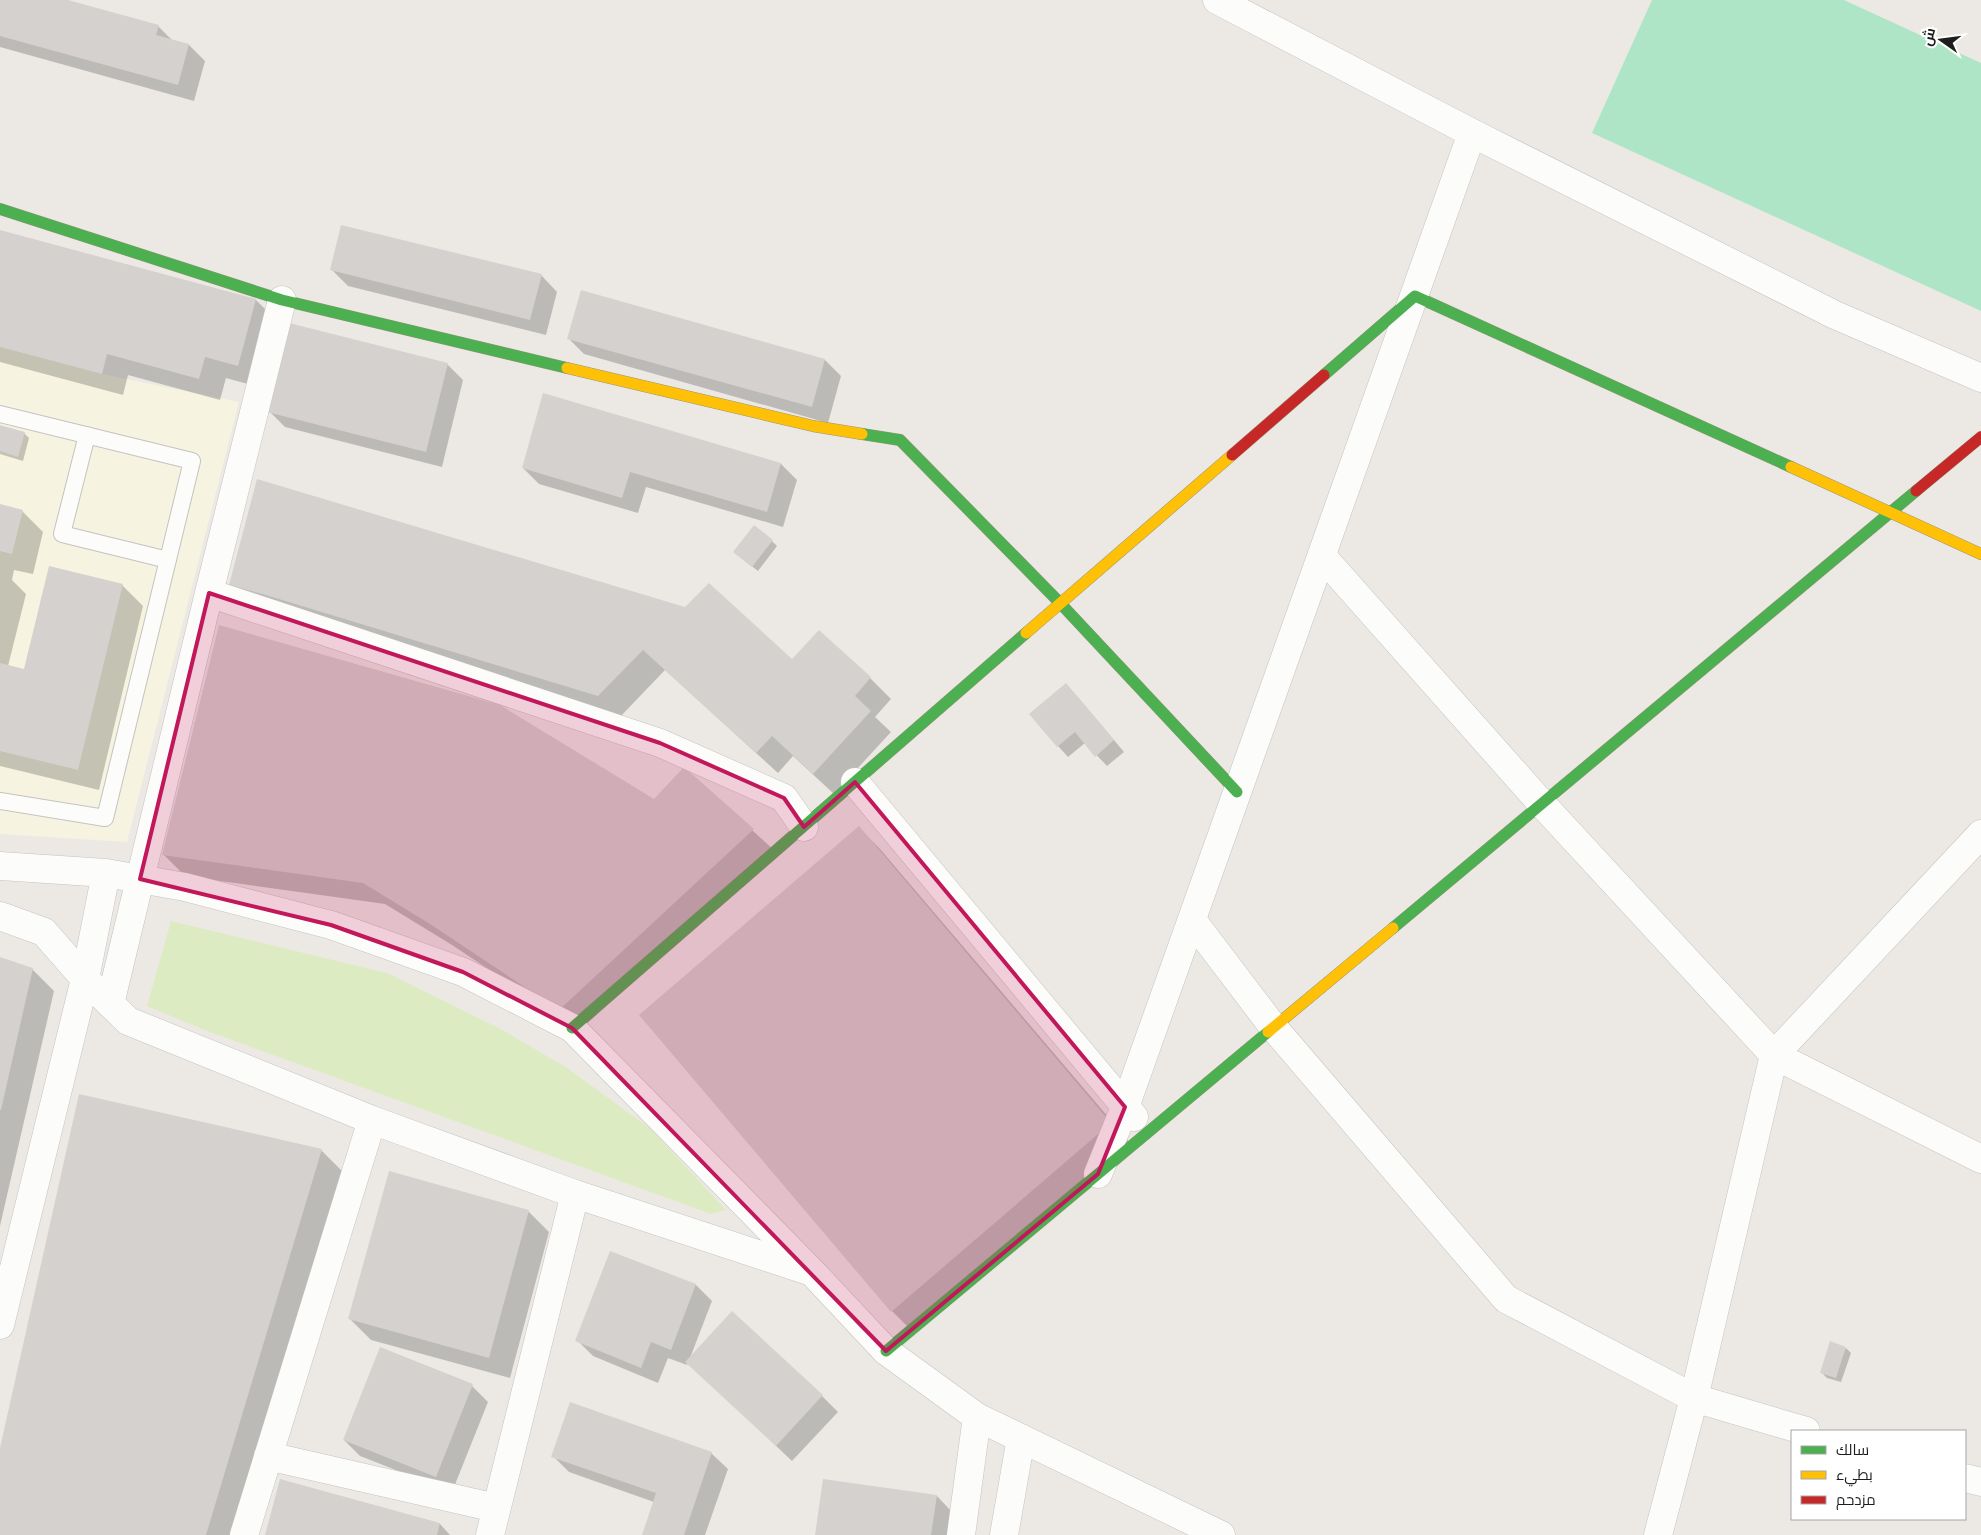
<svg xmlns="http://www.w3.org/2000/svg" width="1981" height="1535" font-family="Quicksand,Cairo,sans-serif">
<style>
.education{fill:#f6f3e0}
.grass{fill:#ddebc2}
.pitch{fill:#afe5c7}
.shadow{fill:#0003}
.building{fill:#d4d1ce}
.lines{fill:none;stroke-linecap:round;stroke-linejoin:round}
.lane-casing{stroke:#c4c3c1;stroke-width:18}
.street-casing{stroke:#c4c3c1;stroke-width:29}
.fast-casing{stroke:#97957c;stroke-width:12}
.slow-casing{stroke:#97957c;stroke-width:12}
.jam-casing{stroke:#97957c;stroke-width:12}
.lane{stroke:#fcfcfb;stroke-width:16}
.street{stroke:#fcfcfb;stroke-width:28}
.fast{stroke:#4caf50;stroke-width:11}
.slow{stroke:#ffc107;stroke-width:11}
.jam{stroke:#c62828;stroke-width:11}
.marked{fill:#c2185b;fill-opacity:0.2;stroke:#c2185b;stroke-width:4;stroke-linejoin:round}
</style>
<rect width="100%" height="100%" fill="#ece9e5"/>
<path class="education" d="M0 347 102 374 239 402 127 842 0 834Z"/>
<path class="grass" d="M171 921 387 973 501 1029 567 1068 651 1129 726 1210 711 1214 202 1029 147 1006Z"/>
<path class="pitch" d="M1652 0H1844L1981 63V311L1592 133Z"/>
<path class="shadow" d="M0 0H64L158 26 173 41 189 45 205 61 194 101 0 47Z
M0 231 256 300 277 321 259 387 226 378 220 400 128 375 123 395 0 362Z
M332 270 541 275 557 292 546 335 348 286Z
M582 292 825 360 841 376 828 423 584 354 568 338Z
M447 364 463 380 442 467 285 427 269 411Z
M0 426 24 433 29 438 23 461 0 454Z
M781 464 797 480 783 527 646 487 638 513 539 484 523 468Z
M0 506 22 511 43 532 33 574 14 570 12 580 26 594 8 666 25 670 122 585 143 606 99 790 0 766Z
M772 541 777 546 758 571 740 557Z
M230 585 792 661 870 678 891 699 875 717 891 732 834 794 793 756 778 773 665 670 620 717 251 606Z
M1076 695 1124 752 1107 766 1085 743 1068 757 1058 746Z
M684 768 775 851 580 1030 452 945 385 904 185 876 164 855 655 800Z
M859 828 880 849 1132 1145 913 1332 892 1311Z
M0 959 32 969 54 991 0 1226Z
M321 1150 342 1171 233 1535H0V1454Z
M528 1211 549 1232 510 1378 371 1340 350 1319Z
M610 1253 696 1285 712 1301 690 1358 822 1396 838 1412 792 1461 688 1363 687 1365 668 1358 658 1383 593 1356 577 1340Z
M1846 1348 1851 1353 1841 1382 1827 1378 1822 1373Z
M472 1386 488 1402 452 1492 360 1456 344 1440Z
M711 1453 728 1469 705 1535H644L654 1502 569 1472 553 1456Z
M281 1480 440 1524 450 1535H266Z
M937 1496 953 1513 949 1535H817Z"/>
<path class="building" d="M0 0H68L159 25 156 35 189 44 178 85 0 36Z
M341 225 542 274 530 320 330 270Z
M0 230 256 299 238 366 205 357 199 379 107 354 102 374 0 347Z
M581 290 825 359 812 407 567 339Z
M289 323 448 363 426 452 267 412Z
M543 393 781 463 767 512 630 472 622 498 522 468Z
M0 425 25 432 18 457 0 451Z
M257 479 685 607 709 583 792 659 819 630 871 677 855 696 871 711 813 774 772 736 756 753 643 650 598 696 259 593 229 585Z
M0 504 23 510 12 554 0 551Z
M754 525 773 540 752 567 733 552Z
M49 566 123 584 78 770 0 751V663L24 669Z
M219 625 500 705 654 799 684 767 754 829 559 1010 430 924 363 883 162 855Z
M1066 683 1114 740 1095 757 1075 732 1057 747 1029 714Z
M859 826 1111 1123 891 1312 639 1015Z
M0 957 33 968 1 1110H0Z
M79 1094 322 1149 206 1535H0V1448Z
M389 1171 529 1210 489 1358 348 1319Z
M610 1251 696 1284 671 1350 651 1342 641 1368 575 1341Z
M732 1311 823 1395 776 1446 685 1362Z
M1830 1341 1846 1347 1836 1378 1820 1373Z
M380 1347 473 1384 436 1477 343 1440Z
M570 1402 712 1452 684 1535H642L656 1493 551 1457Z
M280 1479 440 1523 437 1535H265Z
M823 1479 937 1495 931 1535H815Z"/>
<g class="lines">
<defs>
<path id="lane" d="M0 414 192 461 105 818 0 801
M87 435 62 534 168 560"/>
<path id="street" d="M1217 0 1472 133 1835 315 1981 378
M1322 556 1542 804 1774 1055 1981 1159
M209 593 660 743 784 798 804 827
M855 782 1134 1117
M0 866 106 873 185 887 331 925 463 972 572 1028 809 1269
M0 916 44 932 85 979 128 1021 372 1120 575 1194 812 1272 886 1351 977 1417 1221 1535
M1192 920 1274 1028 1506 1299 1694 1398 1806 1431
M110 1004 209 593 282 300
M1098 1174 1125 1107 1472 133
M0 1325 85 979 106 873
M268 1456 496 1508
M1965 1478 1981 1482
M244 1535 372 1120
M490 1535 575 1194
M961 1535 977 1417
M1004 1535 1021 1438
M1658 1535 1694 1398 1774 1055 1981 834"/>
<path id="fast" d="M0 209 282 300 567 368
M1324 375 1415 296 1791 467
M862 434 900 440 1061 604 1237 792
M1393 928 1916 491
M572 1028 1026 633
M886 1351 1268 1032"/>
<path id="slow" d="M567 368 813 426 862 434
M1791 467 1981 554
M1026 633 1232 455
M1268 1032 1393 928"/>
<path id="jam" d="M1232 455 1324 375
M1916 491 1981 437"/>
</defs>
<use href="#lane" class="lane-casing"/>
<use href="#street" class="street-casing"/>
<use href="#fast" class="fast-casing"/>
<use href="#slow" class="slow-casing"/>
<use href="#jam" class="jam-casing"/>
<use href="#lane" class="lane"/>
<use href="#street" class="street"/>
<use href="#fast" class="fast"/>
<use href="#slow" class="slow"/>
<use href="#jam" class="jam"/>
</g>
<path class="marked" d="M209 593 660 743 784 798 804 827 855 782 1125 1107 1098 1174 886 1351 572 1028 463 972 331 925 140 879Z"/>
<rect x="1791" y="1430" width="175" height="90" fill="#ffffff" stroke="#a5a5a5"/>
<rect x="1801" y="1446" width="25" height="8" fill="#4caf50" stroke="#a5a5a5"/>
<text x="1836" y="1455" font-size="15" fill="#1d1d1d">سالك</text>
<rect x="1801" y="1471" width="25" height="8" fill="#ffc107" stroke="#a5a5a5"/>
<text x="1836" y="1480" font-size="15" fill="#1d1d1d">بطيء</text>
<rect x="1801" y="1496" width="25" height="8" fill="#c62828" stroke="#a5a5a5"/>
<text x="1836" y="1505" font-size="15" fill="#1d1d1d">مزدحم</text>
<g transform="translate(1941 40) rotate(284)" stroke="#ffffff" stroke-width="4" paint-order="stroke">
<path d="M0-4L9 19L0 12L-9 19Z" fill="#1d1d1d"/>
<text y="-8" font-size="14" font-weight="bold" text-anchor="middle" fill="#1d1d1d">ش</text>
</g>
</svg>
